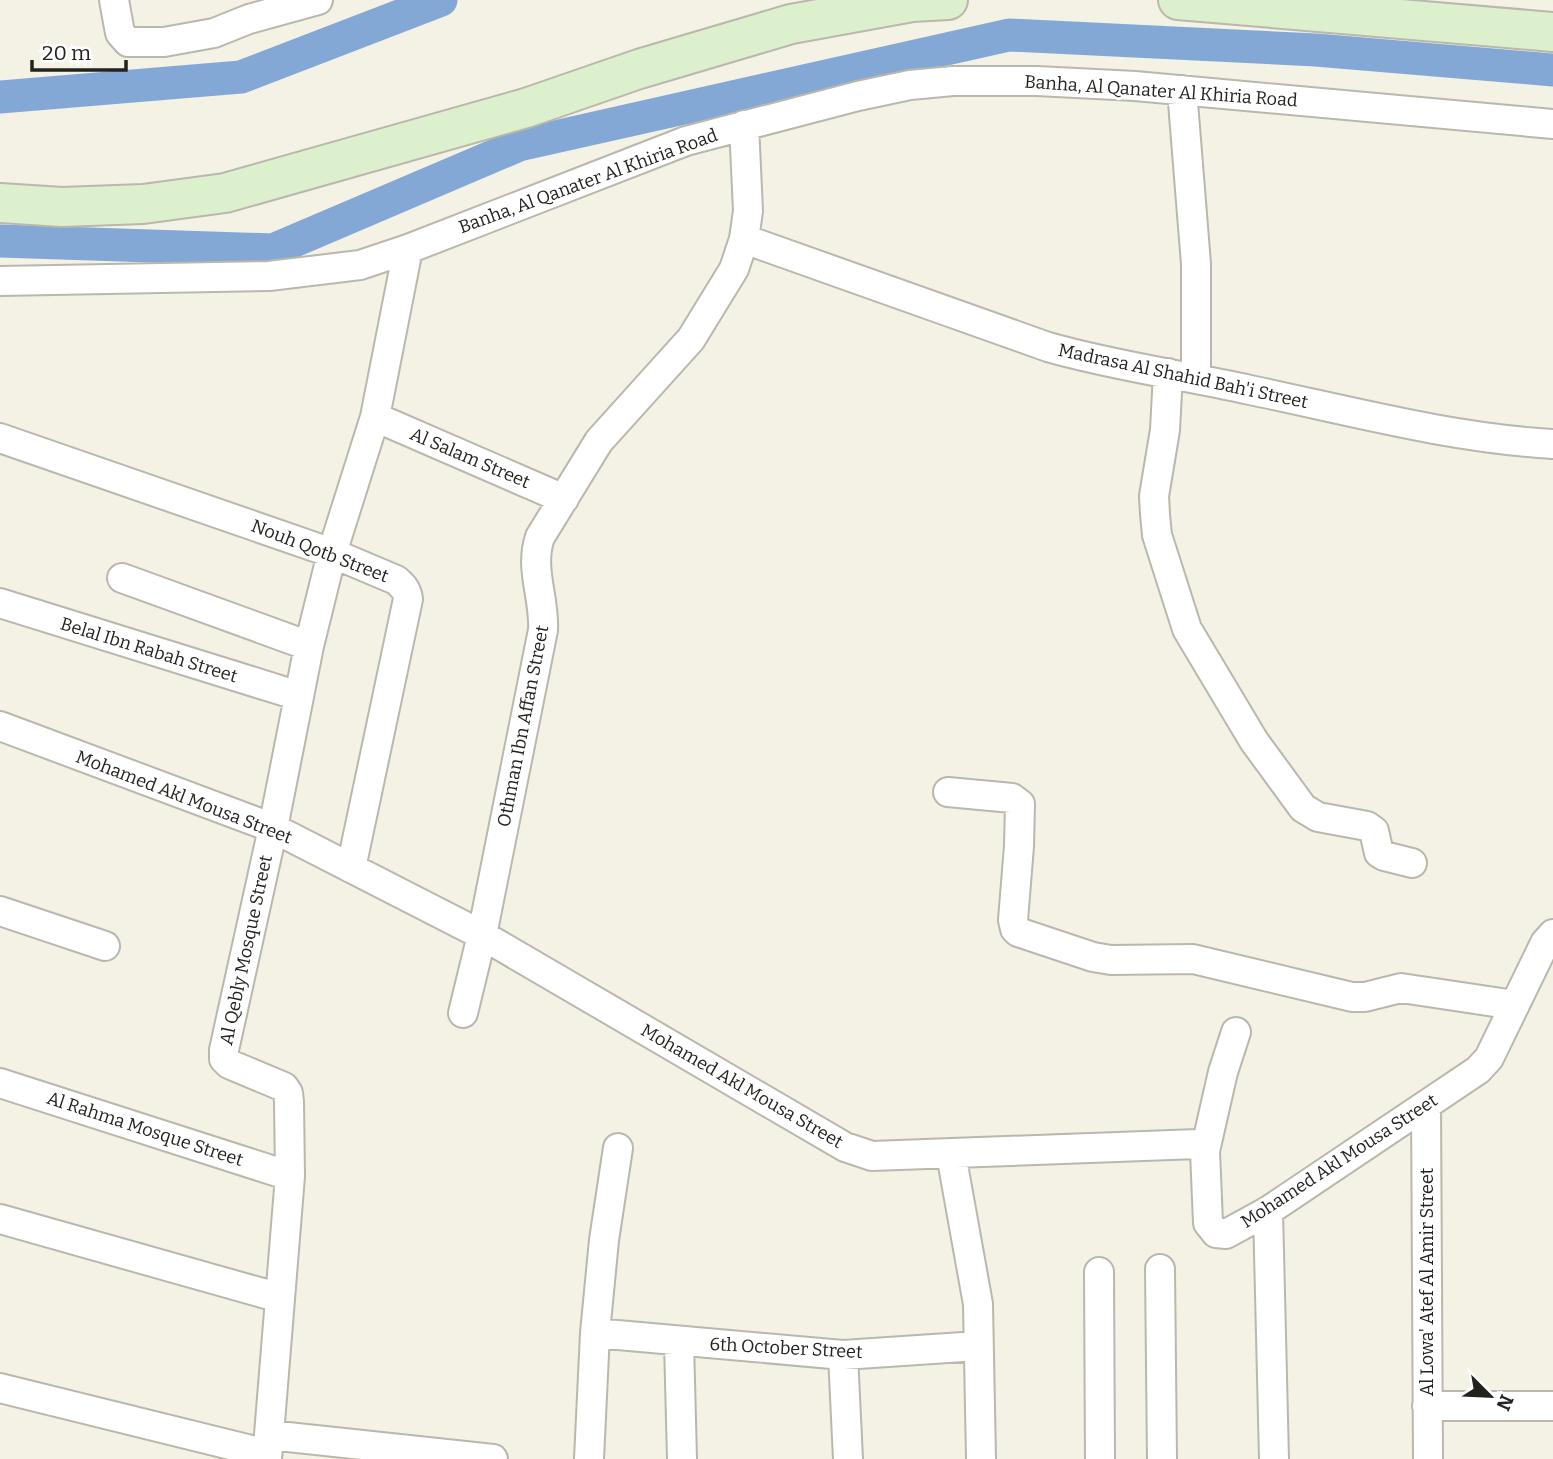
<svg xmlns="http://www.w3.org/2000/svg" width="1553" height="1459" font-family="Bitter,serif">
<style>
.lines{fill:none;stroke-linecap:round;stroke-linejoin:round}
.canal{stroke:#84a8d5;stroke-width:33}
.street-casing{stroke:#bab7ac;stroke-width:32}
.secondary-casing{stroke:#bab7ac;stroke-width:42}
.street{stroke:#fff;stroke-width:28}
.secondary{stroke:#dcf0ce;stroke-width:38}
.labels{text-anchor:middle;stroke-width:6;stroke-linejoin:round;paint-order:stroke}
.street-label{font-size:18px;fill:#23221e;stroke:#fff}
</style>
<rect width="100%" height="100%" fill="#f4f1e5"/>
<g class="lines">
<path class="canal" d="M0 97 241 77 441 0
M0 241 273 250 519 145 1009 35 1316 50 1553 70"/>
<defs>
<path id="street" d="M114 0 120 33 128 42H164L214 33 249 19 318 0
M1182 90 1196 264V378
M744 239 1048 347C1114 366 1183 375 1250 390 1351 411 1450 438 1553 444
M0 281 269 276 360 265 408 249 686 141 858 96 910 85 953 81H1037L1135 86 1553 124
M1168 373 1165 430 1154 496 1155 514 1157 535 1187 629 1254 741 1303 808 1318 817 1367 826 1374 831 1379 853 1384 856 1412 863
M375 417 564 499
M0 438 332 553 396 580C403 586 407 590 408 599L351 868
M122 578 309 646
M0 603 299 696
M0 726 273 828 482 935 845 1147 872 1156 1198 1144 1205 1151 1208 1223 1216 1233 1226 1234 1268 1211 1478 1070 1489 1058 1545 943 1553 934
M948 792 1012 798 1020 804 1019 846 1013 920 1015 929 1018 932 1093 957 1111 960 1193 959 1352 997H1365L1401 988 1515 1005
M0 911 105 946
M463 1013 482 935 543 630C545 598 529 569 540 537L599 441 691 339 734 269 744 239 748 211 744 125
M0 1083 290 1176
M1426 1105 1428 1459
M1205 1151 1223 1072 1236 1032
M951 1154 978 1304 981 1459
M1268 1211 1274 1459
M0 1219 280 1298
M1160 1269 1162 1459
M1099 1272 1100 1459
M595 1333 843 1355 978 1346
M679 1342 682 1459
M843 1355 848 1459
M0 1388 267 1454
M1427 1406H1553
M269 1435 493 1459
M267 1459 290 1176 289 1102 288 1093 284 1087 229 1064 224 1059V1050L273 828 309 646 332 553 375 417 408 249
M589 1459 595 1333 604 1240 618 1148"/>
<path id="secondary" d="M1178 0 1553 32
M0 203 62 207 143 204 225 193 526 108 639 69 791 24 912 2 948 0"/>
</defs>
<use href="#street" class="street-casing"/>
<use href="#secondary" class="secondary-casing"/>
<use href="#street" class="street"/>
<use href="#secondary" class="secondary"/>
</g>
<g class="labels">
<g class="street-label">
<text transform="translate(1161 91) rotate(4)" y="6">Banha, Al Qanater Al Khiria Road</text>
<text transform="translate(588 181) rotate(-20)" y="6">Banha, Al Qanater Al Khiria Road</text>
<text transform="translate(1183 376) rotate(12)" y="6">Madrasa Al Shahid Bah'i Street</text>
<text transform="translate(470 458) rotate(23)" y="6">Al Salam Street</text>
<text transform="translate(320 551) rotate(21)" y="6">Nouh Qotb Street</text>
<text transform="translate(149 650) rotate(17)" y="6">Belal Ibn Rabah Street</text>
<text transform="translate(523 726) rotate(-79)" y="6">Othman Ibn Affan Street</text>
<text transform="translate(184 797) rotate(21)" y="6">Mohamed Akl Mousa Street</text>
<text transform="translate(246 950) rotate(-78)" y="6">Al Qebly Mosque Street</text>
<text transform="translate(742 1086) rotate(30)" y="6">Mohamed Akl Mousa Street</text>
<text transform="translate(145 1129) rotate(18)" y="6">Al Rahma Mosque Street</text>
<text transform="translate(1339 1161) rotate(-33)" y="6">Mohamed Akl Mousa Street</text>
<text transform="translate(1427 1282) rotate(-90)" y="6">Al Lowa' Atef Al Amir Street</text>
<text transform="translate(786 1348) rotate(3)" y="6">6th October Street</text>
</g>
</g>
<g transform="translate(1490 1396) rotate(114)" stroke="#ffffff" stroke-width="5" paint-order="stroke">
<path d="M0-5L12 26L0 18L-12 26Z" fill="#23221e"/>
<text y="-10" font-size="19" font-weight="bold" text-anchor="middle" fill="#23221e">N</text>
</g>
<path d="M32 60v10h94v-10" fill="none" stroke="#23221e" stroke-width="3.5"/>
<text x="42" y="60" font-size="21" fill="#23221e" stroke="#ffffff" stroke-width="5" paint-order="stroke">20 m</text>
</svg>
